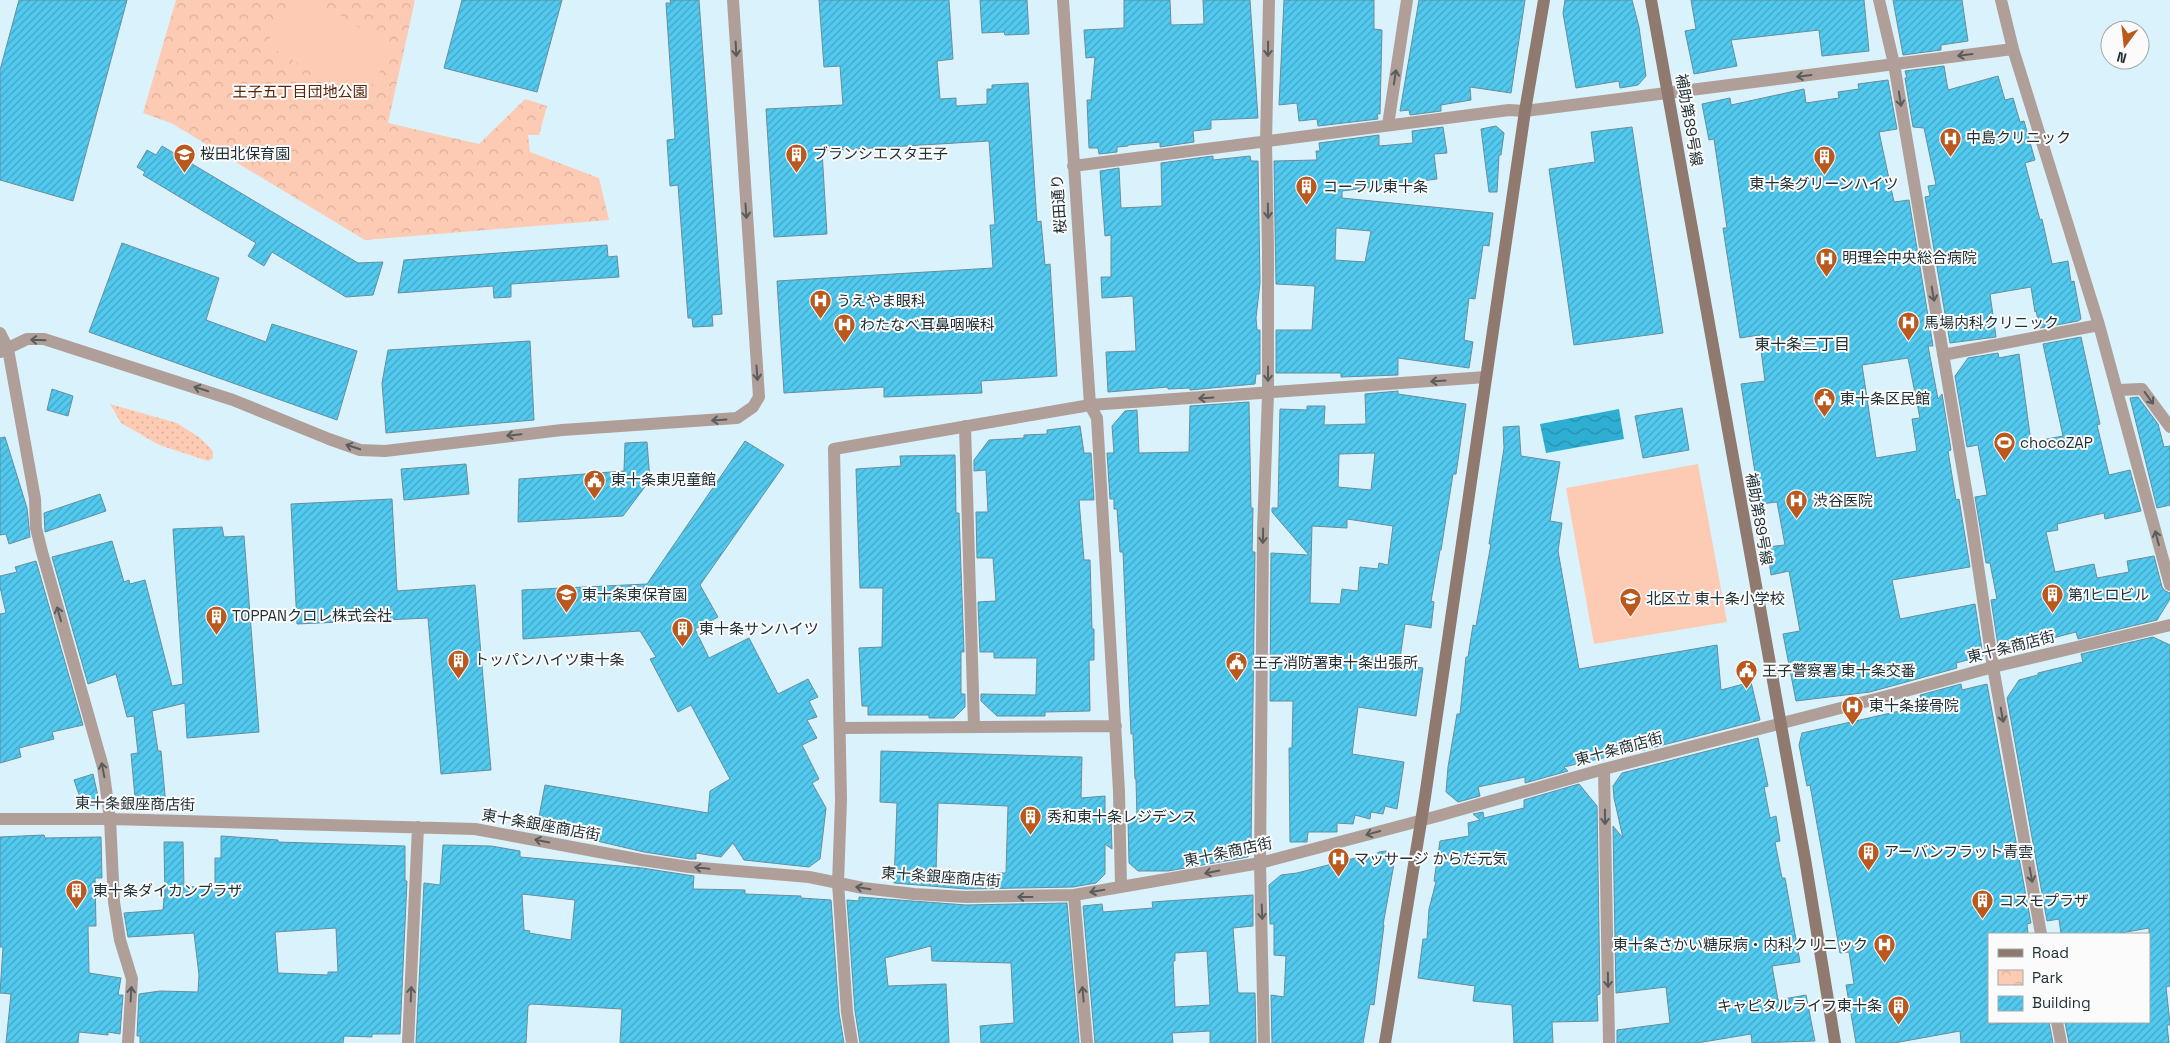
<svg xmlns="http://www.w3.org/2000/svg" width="2170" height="1043" font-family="'Space Grotesk','Noto Sans JP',sans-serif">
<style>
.grass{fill:url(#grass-dots)}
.park{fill:url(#park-crowns)}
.garden{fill:#fdcbb3}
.water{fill:url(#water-waves)}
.building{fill:url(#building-hatch);stroke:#678e9c;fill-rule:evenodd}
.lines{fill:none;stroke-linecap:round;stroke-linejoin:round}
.street{stroke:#af9f98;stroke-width:12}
.secondary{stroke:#90796f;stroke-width:12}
.oneway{stroke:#595c5d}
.labels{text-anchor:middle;stroke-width:4;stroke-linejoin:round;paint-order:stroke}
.park-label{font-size:15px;fill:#5a2504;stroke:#fbfbfb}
.street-label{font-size:15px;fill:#203036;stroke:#fbfbfb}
.poi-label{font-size:15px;fill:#203036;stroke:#fbfbfb;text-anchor:start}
.neighbourhood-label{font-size:16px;fill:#203036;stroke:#fbfbfb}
</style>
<defs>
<pattern id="grass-dots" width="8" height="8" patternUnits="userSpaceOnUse" patternTransform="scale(1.25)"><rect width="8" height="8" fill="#fdcbb3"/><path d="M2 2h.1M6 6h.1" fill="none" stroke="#d9af9b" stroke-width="1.8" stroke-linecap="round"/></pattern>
<pattern id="park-crowns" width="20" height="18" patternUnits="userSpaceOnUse" patternTransform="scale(1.25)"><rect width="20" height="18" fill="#fdcbb3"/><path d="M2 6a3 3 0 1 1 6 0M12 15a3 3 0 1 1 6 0" fill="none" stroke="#d9af9b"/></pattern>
<pattern id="water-waves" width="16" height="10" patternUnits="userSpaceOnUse" patternTransform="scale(1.25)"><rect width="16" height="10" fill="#2faed3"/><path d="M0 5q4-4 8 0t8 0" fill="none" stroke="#288eac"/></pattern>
<pattern id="building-hatch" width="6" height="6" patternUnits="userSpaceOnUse" patternTransform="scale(1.25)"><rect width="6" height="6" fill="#52caf0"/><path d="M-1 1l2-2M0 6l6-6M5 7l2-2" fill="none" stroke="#44a4c3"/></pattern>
</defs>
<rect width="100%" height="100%" fill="#daf2fc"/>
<path class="grass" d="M110 404 177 423 200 438 212 450 213 458 208 461 159 445 121 423Z"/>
<path class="park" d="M176 0H415L388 123 479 144 525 99 547 106 539 135H528L530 152 599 178 609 220 365 240 171 123 143 113Z"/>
<path class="garden" d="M293 0C326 0 366 33 393 50L361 102 266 44Z
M1698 464 1727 622 1594 644 1566 488Z"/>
<path class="water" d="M1619 409 1624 439 1546 453 1540 424Z"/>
<path class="building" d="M19 0H127L73 201 0 180V70Z
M462 0H562L537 92 444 68Z
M670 0H699L722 314 712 315 713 326 693 327 692 318H688L678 185 670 186 667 140 675 139 666 3H671Z
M819 0H949L953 59 937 61 940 99 956 98V106L987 104V89H992V85L1028 83 1037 222 1041 221 1045 265 1050 264 1057 376 981 381 982 393 884 397V387L784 393 777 281 993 268 990 225H995L989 141 822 151 827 234 774 237 766 109 843 105 840 66 824 67Z
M980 0H1027L1029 34 1005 35 1004 32 982 33Z
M1124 0H1170L1171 25 1204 24 1203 0H1250L1258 118 1211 120V129L1193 131 1194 142 1160 147V142L1128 145V146L1117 147V152L1099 154 1098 148H1089L1087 100H1091L1095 57 1086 58 1084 30 1124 28Z
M1284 0H1374V29L1382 30 1380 114H1377L1378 119 1318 126 1317 119 1299 121 1297 103 1279 105Z
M1419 0H1525L1511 93 1470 87 1471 100 1441 105V111L1410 115 1409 110 1400 111Z
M1565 0H1632L1639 27 1646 76 1638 85 1620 88 1619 81 1576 88 1563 13Z
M1691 0H1864L1869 51 1822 56 1819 30 1731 40 1737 66 1694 74 1685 31 1696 29Z
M1893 0H1962L1968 41 1941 45V50L1903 55Z
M1944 66 1948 90 1998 76 2005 100 2013 98 2020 122 2024 121 2035 160 2025 163 2040 220 2042 219 2052 264 2068 261 2071 282 2074 281 2081 319 2078 321 2040 328 2036 311 2035 312 2031 287 1990 294 1996 337 1950 343 1925 197 1930 196 1928 186 1936 185 1924 128 1913 127 1905 78H1907L1905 71Z
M1888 80 1897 129 1879 132 1894 202 1909 200 1933 346H1928L1938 399 1942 394 1951 450 1948 451 1956 500 1959 499 1970 567 1892 580 1900 619 1975 604 1983 656 1956 663 1957 668 1870 692 1796 701 1783 634 1800 631 1789 571 1771 575 1767 547 1785 545 1777 502 1760 504 1741 384 1765 381 1759 335 1740 338 1723 228H1727L1714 139 1709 140 1702 104 1730 98 1731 105 1804 89 1806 103 1839 98 1838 92 1859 89 1858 84ZM1908 358 1920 418 1912 419 1917 451 1876 458 1862 365Z
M1496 126 1504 133 1501 155H1499L1497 192H1489L1481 129Z
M1443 127 1447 153 1434 154 1437 179 1342 191V198L1493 213 1489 246 1483 245 1475 299 1469 298 1464 340 1473 342 1469 368 1398 358V375L1341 377V373H1276V330H1312L1315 286 1276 284 1274 161 1317 160 1316 151H1320L1319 143 1379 135V146L1413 143 1412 131ZM1336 228 1371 231 1365 262 1335 260Z
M1632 127 1663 333 1574 345 1549 169 1595 162 1591 132Z
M162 146 358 263 383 262 373 295 346 297 272 252 264 266 248 256 256 243 143 175 145 172 137 167 147 150 156 155Z
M1213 156V160L1250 156 1251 161H1258L1260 283 1256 318 1257 330H1260V374H1256L1255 384 1190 390V388L1168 389V387L1108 392 1106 352 1136 351 1133 296 1102 298 1101 277H1111V235L1105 236 1100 171 1119 168 1121 208 1162 206 1161 163Z
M122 243 219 278 206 320 266 342 272 324 357 351 337 420 89 332Z
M607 245 608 257 617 256 619 277 511 284V297L494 298 493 286 398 293 404 260Z
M2081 337 2100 424 2097 425 2109 475 2130 470 2141 511 2105 519 2104 513 2057 524 2058 530 2046 532 2055 572 2094 564 2097 578 2129 572 2127 561 2154 556 2162 587 2165 591 2170 593V599L2157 620 2078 639 2076 632 1999 652 1991 600 1997 599 1990 563H1986L1975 497 1987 495 1978 445 1967 447 1955 376 1968 358 1998 353 1999 358 2019 354 2031 442 2063 436 2043 344Z
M530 341 534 420 386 433 382 383 388 350Z
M52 389 73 396 68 416 47 410Z
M1398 391V394L1466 404 1456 474H1453L1441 550H1440L1431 601 1434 602 1431 628 1405 624 1399 665 1423 668 1416 716 1358 707 1352 754 1404 762 1397 809 1385 806 1383 814 1371 812 1370 819 1355 815 1353 824 1337 823V832H1308L1307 842H1290L1289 748H1292L1293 701H1270L1271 553 1309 555 1272 512V508H1278L1280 409 1307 410V406H1325L1324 425 1366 424 1365 394ZM1375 453 1371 490 1338 487 1339 454ZM1347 519 1393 526 1388 565 1379 563 1378 569 1360 567 1358 591 1342 589 1340 604 1310 603 1312 526 1347 528Z
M2138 397 2158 424 2164 447 2170 446V505L2157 508 2130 398Z
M1249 402 1251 508H1253L1252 552H1255L1251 848 1248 857 1168 871H1138L1129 863 1128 819H1137L1136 779H1135L1133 734H1131L1123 552H1120L1117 509H1114V499H1110L1107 453H1114L1112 426 1125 411 1137 410 1139 453 1189 452 1190 406Z
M1682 408 1689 450 1643 458 1635 416Z
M1080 426 1084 453H1091L1094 500H1079L1084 560H1090L1092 629H1094V660H1089L1090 711 1045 712V716H997L981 701V694L1036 695 1037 658H994V652H980L978 602 996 601 993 558H977L976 512H988L986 470 974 471V460L989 440 1024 438V435L1047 434V430Z
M1519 426 1521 456 1560 462 1550 521 1562 523 1558 551 1579 669 1717 645 1721 690 1751 682 1760 720 1636 752 1637 750 1564 767 1568 771 1525 783V777L1478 787 1480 796 1458 802 1446 792 1448 767 1457 714H1460L1466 657H1468L1473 625 1476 626 1491 544H1489L1504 448 1503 427Z
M5 437 27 508 30 537 9 544 6 534 0 535V438Z
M745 441 784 465 700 585 718 617 695 629 709 658 749 638 778 694 808 679 818 697 809 701 817 717 807 720 817 738 802 745 819 779 812 783 826 808 820 859 809 867 744 860 733 843 721 857 696 853V859H690L644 852 537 827 545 785 708 813 710 791 730 779 691 705 678 712 650 659 656 657 640 631 523 639 522 590 647 584Z
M647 442 650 480 623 516 518 522 519 479 624 471 625 443Z
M955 455 956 513H959L964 652H961V694H965V707L954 718H929V715H868V706H862L859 648 882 647 883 588H860L856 469 901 466 900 456Z
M466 464 469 494 404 500 401 469Z
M100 494 106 511 45 532 44 513Z
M392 499 397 591 475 585 491 770 441 774 428 618 297 624 291 504Z
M222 527 224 537 244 536 259 732 187 738 185 703 152 711 158 751H161L166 806 136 808 131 754 138 753 134 716 127 717 116 674 88 684 52 557 112 541 124 582 129 580 130 584 145 580 172 686 183 684 173 529Z
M36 561 83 725 52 732 54 739 19 748 21 757 0 763V614L6 613 0 587V576L17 572 15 567Z
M2153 637 2170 645V986L2166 987 2170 1023V1025H2167L2169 1043H2069L2065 1022H2149V928L2115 934H2061L2059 919 2047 921 2007 698 2019 680 2038 675V673L2083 662 2081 654Z
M1961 684 1962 690 1987 684 2031 923 2027 924 2028 934H1989V1024L2049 1022 2053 1043H1961L1960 1031 1894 1043H1856L1846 985 1854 984 1849 952 1840 953 1810 785 1807 786 1799 745 1802 733 1922 706 1920 695Z
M1758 738 1768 786 1764 787 1770 818 1776 816 1780 841 1775 842 1782 878H1785L1800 962 1772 966 1778 1000 1806 995 1815 1041 1752 1043 1751 1034 1697 1043H1617V1030L1670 1023 1666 987 1616 993 1613 826 1623 838 1614 798 1613 786 1622 773Z
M881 751 1082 757 1081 798 1105 796V820H1111L1112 849 1105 844V874L1096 883 1073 887 966 889 894 883 897 803 880 802ZM938 803 1008 806 1006 873 936 872Z
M93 774 100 805 83 806 74 780Z
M1579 784 1597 806 1600 994 1597 995 1598 1021 1552 1022 1553 1043H1514L1512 1005 1473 1001 1475 986 1418 978 1423 939H1427L1429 909 1436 882 1434 881 1440 841 1469 836 1468 823 1480 820 1473 814 1483 812 1484 818 1524 808V800Z
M44 835 45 838 101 837 102 878H95L96 926H88L89 973 121 978 118 995H123L120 1034 108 1032V1035L79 1032 78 1043H6L11 994 0 993 3 947H0V837Z
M221 836 278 840V842L405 846V881H407L400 1034H372V1037L344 1036 343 1043H140V1036H137L139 994 160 991 198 992 199 975 194 933 128 937 124 913 163 910 164 898H165L164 842H183L184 887 215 886V858H221ZM336 928 338 972H328V975L278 973 275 932Z
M443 845 491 846 520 851V857L642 868 694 876 693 889 745 890V894L801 896V898L831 900 839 1013 844 1043H620L622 1009 531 1004 528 1006 526 1043H416L424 883 440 885ZM522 894 575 900 571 940 529 933 530 931 524 930Z
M1386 851 1395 858 1383 925H1384L1374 1005 1370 1004 1363 1043H1272L1271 995 1284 997 1286 956 1274 955V924H1270L1269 885 1281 875 1297 873 1363 856 1362 862 1379 852Z
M1253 895V926L1233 928 1238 993H1255L1256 1043H1210V1031L1172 1033 1173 1043H1095L1083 906 1102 904 1103 912 1153 908 1152 902ZM1207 951 1210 1005 1175 1007 1173 961H1175V953Z
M859 897 966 905 1067 903 1079 1043H981L980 1026 1014 1023 1011 963 932 961 931 946 885 958 888 986 946 984 949 1043H860L855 1011 847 900 859 901Z"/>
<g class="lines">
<path class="street" d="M1063 0 1090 405 1097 418 1119 791 1121 887
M1879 0 1894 64 1971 519 1993 667 2041 934
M2001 0 2013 49 2099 325 2170 585
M1388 125 1407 0
M1073 166 1509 110 1525 111 2013 49
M0 333 8 349 35 499 36 528 42 552 103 767 110 819 114 902 120 940 132 979 128 1043
M0 352 27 339H44L233 400 329 439 360 450 385 451 562 430 737 418 753 407 759 397 733 0
M1943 355 2099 325
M2118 390 2142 389 2170 427
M965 426 974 727
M840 728 1116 726
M1604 769 1609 1043
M0 819H110L475 829 642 860 689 867 809 877 863 888 914 894 966 897 1074 895 1260 863 1438 816 1604 769 1891 695 1993 667 2170 625
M1074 895 1087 1043
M2057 1022 2061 1043
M408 1043 418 827
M852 1043 847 1012 838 883 841 800 834 449 1090 405 1486 377
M1264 1043 1260 863 1263 531 1268 394V251L1266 142 1269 0"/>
<path class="secondary" d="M1651 0 1805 859 1835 1043
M1385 1043 1425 797 1525 111 1544 0"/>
</g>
<defs><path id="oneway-shaft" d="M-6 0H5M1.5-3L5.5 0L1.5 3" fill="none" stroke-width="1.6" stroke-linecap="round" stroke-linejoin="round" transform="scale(1.25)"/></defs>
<g class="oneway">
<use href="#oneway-shaft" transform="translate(736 49) rotate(87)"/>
<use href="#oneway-shaft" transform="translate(1268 49) rotate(91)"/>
<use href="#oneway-shaft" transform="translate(1965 55) rotate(173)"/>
<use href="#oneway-shaft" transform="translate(1804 76) rotate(173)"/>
<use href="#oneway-shaft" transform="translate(1395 77) rotate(-81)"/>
<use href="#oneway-shaft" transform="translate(1900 99) rotate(81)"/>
<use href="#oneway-shaft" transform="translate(746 211) rotate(86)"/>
<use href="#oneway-shaft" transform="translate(1268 211) rotate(89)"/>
<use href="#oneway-shaft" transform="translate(1933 294) rotate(80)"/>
<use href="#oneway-shaft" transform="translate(38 340) rotate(-178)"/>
<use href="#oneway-shaft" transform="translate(757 373) rotate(86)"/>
<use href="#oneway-shaft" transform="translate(1268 374) rotate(90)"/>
<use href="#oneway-shaft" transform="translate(1438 381) rotate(176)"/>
<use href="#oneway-shaft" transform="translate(201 389) rotate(-162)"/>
<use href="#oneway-shaft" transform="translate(1206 398) rotate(176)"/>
<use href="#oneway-shaft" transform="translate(2149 398) rotate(54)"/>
<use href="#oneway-shaft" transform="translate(719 420) rotate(176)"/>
<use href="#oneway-shaft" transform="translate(514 435) rotate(174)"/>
<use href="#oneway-shaft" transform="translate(353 447) rotate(-162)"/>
<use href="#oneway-shaft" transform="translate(1263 536) rotate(91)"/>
<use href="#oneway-shaft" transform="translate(2157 538) rotate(-105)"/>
<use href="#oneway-shaft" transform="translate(59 614) rotate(-106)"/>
<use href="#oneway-shaft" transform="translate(2002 715) rotate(80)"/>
<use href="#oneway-shaft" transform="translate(103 770) rotate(-101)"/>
<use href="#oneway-shaft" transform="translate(1605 817) rotate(89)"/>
<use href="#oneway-shaft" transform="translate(1373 833) rotate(165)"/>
<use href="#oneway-shaft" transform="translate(542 841) rotate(-169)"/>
<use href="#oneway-shaft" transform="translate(702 868) rotate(-174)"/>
<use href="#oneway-shaft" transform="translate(1212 872) rotate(169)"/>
<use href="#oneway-shaft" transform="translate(2031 875) rotate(80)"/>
<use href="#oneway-shaft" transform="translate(863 888) rotate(-171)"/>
<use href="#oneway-shaft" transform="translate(1097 891) rotate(171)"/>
<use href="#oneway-shaft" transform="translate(1025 897) rotate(180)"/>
<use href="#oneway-shaft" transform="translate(1262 912) rotate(88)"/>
<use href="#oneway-shaft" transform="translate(1608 980) rotate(89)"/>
<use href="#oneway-shaft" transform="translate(131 994) rotate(-87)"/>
<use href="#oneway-shaft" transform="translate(411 994) rotate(-88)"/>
<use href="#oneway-shaft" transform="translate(1083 994) rotate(-95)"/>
</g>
<defs>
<symbol id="hospital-pin" viewBox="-11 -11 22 30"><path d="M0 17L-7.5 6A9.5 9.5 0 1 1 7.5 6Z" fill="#ba581d" stroke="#fbfbfb"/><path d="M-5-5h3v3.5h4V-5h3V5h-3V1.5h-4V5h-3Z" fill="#fff"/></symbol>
<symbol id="school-pin" viewBox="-11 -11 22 30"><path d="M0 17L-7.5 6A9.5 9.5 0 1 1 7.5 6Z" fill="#ba581d" stroke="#fbfbfb"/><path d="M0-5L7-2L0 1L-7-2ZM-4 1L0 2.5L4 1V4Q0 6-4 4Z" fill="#fff"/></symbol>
<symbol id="building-pin" viewBox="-11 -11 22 30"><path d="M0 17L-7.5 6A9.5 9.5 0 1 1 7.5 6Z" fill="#ba581d" stroke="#fbfbfb"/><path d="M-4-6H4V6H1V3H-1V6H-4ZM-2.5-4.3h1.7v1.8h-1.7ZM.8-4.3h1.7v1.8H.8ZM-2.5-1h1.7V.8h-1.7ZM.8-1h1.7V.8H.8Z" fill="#fff"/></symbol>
<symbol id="civic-pin" viewBox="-11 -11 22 30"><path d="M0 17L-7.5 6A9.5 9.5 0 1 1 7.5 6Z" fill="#ba581d" stroke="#fbfbfb"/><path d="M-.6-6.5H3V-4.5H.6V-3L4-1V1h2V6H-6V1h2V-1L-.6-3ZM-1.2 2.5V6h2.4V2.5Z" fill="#fff"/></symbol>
<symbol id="stadium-pin" viewBox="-11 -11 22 30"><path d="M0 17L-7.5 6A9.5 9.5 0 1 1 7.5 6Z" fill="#ba581d" stroke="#fbfbfb"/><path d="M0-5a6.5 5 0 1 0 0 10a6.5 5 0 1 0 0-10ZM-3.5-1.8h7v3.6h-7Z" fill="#fff"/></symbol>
</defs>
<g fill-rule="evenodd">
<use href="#hospital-pin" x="1938" y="126" width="25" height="34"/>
<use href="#school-pin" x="172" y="142" width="25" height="34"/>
<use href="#building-pin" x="784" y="142" width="25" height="34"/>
<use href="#building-pin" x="1812" y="144" width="25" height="34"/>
<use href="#building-pin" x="1294" y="174" width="25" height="34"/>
<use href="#hospital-pin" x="1814" y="246" width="25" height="34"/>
<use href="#hospital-pin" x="808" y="288" width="25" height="34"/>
<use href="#hospital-pin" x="1896" y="310" width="25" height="34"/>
<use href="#hospital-pin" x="832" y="312" width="25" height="34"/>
<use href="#civic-pin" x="1812" y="386" width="25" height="34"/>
<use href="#stadium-pin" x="1992" y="430" width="25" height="34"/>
<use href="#civic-pin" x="582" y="468" width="25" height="34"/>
<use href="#hospital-pin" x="1784" y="488" width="25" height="34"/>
<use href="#school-pin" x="554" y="582" width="25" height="34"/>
<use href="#building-pin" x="2040" y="582" width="25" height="34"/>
<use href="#school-pin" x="1618" y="586" width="25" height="34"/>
<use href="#building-pin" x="204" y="604" width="25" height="34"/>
<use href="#building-pin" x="670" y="616" width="25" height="34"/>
<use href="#building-pin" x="446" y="648" width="25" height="34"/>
<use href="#civic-pin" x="1224" y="650" width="25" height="34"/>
<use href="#civic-pin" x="1734" y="658" width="25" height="34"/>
<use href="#hospital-pin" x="1840" y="694" width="25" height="34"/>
<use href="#building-pin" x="1018" y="804" width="25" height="34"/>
<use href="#building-pin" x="1856" y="840" width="25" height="34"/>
<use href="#hospital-pin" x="1326" y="846" width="25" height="34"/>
<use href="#building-pin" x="64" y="878" width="25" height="34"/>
<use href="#building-pin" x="1970" y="888" width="25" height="34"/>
<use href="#hospital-pin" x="1872" y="932" width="25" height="34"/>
<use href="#building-pin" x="1886" y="994" width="25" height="34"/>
</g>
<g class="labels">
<g class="park-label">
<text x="300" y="97">王子五丁目団地公園</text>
</g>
<g class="street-label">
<text transform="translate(1689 120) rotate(80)" y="5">補助第89号線</text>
<text transform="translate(1059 204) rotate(-94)" y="5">桜田通り</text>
<text transform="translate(1759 519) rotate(80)" y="5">補助第89号線</text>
<text transform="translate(2011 647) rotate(-14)" y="5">東十条商店街</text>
<text transform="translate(1619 749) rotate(-15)" y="5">東十条商店街</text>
<text transform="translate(135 804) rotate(1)" y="5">東十条銀座商店街</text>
<text transform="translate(541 825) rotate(10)" y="5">東十条銀座商店街</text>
<text transform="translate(1228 852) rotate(-12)" y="5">東十条商店街</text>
<text transform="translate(941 877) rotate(4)" y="5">東十条銀座商店街</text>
</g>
<g class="poi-label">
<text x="1966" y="143">中島クリニック</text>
<text x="200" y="159">桜田北保育園</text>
<text x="813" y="159">ブランシエスタ王子</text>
<text x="1824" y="189" text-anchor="middle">東十条グリーンハイツ</text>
<text x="1323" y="192">コーラル東十条</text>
<text x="1842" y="263">明理会中央総合病院</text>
<text x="836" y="306">うえやま眼科</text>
<text x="1924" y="328">馬場内科クリニック</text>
<text x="860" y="330">わたなべ耳鼻咽喉科</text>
<text x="1840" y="404">東十条区民館</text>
<text x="2020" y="448">chocoZAP</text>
<text x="611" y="485">東十条東児童館</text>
<text x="1813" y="506">渋谷医院</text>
<text x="582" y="600">東十条東保育園</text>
<text x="2068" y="600">第1ヒロビル</text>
<text x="1646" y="604">北区立 東十条小学校</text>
<text x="232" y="621">TOPPANクロレ株式会社</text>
<text x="699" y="634">東十条サンハイツ</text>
<text x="474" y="665">トッパンハイツ東十条</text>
<text x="1253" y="668">王子消防署東十条出張所</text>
<text x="1762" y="676">王子警察署 東十条交番</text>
<text x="1869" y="711">東十条接骨院</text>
<text x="1047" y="822">秀和東十条レジデンス</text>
<text x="1884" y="857">アーバンフラット青雲</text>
<text x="1354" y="864">マッサージ からだ元気</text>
<text x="93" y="896">東十条ダイカンプラザ</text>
<text x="1999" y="906">コスモプラザ</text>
<text x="1868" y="950" text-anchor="end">東十条さかい糖尿病・内科クリニック</text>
<text x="1882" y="1011" text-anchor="end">キャピタルライフ東十条</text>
</g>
<g class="neighbourhood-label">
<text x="1802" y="350">東十条三丁目</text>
</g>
</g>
<rect x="1988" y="933" width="162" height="90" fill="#fbfbfb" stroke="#a3aaac"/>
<rect x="1998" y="949" width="25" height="8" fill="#90796f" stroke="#a3aaac"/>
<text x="2032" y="958" font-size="15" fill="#203036">Road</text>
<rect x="1998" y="970" width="25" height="15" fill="url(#park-crowns)" stroke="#a3aaac"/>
<text x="2032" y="983" font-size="15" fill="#203036">Park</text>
<rect x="1998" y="996" width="25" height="15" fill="url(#building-hatch)" stroke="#a3aaac"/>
<text x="2032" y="1008" font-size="15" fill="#203036">Building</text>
<g transform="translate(2125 45) rotate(195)"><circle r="24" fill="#fbfbfb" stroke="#a3aaac"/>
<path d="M0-4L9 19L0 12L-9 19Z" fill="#ba581d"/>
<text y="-8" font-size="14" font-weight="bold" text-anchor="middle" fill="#203036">N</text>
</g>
</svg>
